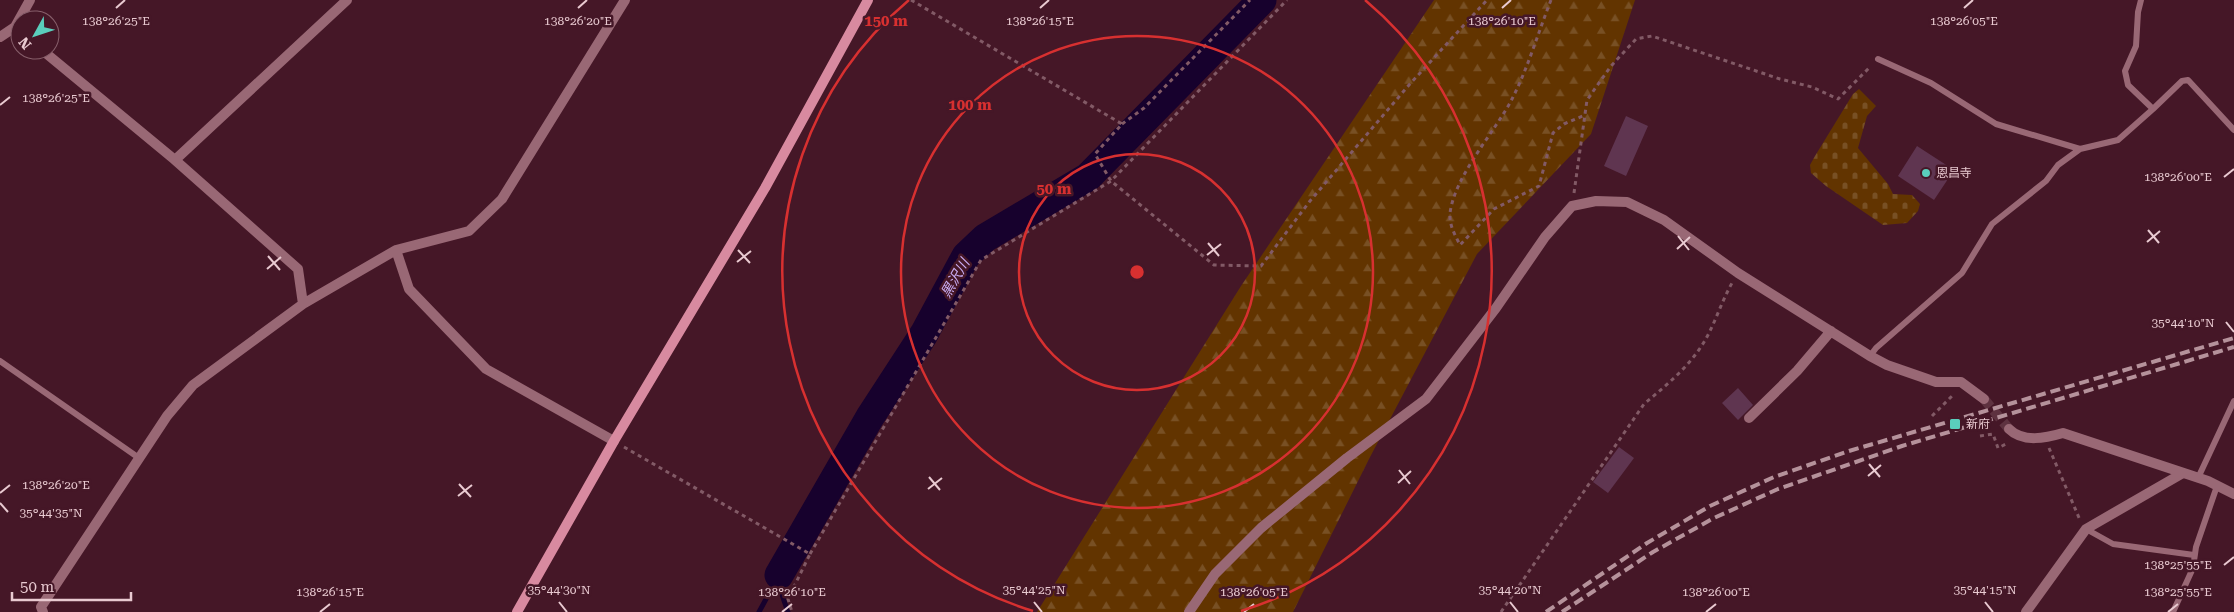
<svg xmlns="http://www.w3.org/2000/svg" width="2234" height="612" font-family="'Roboto Serif','Noto Sans JP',serif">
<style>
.forest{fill:url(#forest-firs)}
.cemetery{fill:url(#cemetery-stones)}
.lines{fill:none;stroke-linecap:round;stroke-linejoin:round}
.stream{stroke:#17012d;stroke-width:5}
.river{stroke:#17012d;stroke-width:29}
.building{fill:#5f3550}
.street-tunnel{stroke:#5e3240;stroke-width:10;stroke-dasharray:10 5;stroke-linecap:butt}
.path{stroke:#825a66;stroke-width:3;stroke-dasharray:4 4;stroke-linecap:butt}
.lane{stroke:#996875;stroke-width:6}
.street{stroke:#996875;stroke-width:10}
.secondary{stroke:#d88aa0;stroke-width:10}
.rail{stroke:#b5929b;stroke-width:4;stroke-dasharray:10 5;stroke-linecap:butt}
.ticks{fill:none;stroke:#e9cad1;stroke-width:2}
.ring{fill:none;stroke:#d73030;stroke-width:2.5}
.poi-dot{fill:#5acebc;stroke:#451727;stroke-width:2}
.labels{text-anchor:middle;stroke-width:5;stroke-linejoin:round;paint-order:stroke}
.poi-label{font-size:12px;fill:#e9cad1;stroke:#451727;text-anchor:start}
.water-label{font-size:14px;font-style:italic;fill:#caaef6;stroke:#451727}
.ticks-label{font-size:12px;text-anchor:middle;fill:#e9cad1;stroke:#451727;stroke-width:5;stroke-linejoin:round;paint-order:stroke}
.centre{fill:#d73030;stroke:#451727;stroke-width:2.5}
.ring-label{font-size:15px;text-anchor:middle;font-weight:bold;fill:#d73030;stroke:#451727;stroke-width:5;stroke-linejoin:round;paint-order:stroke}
</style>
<defs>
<pattern id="forest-firs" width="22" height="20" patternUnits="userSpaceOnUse" patternTransform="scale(1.25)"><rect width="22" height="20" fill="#623400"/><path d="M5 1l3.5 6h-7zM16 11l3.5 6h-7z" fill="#785024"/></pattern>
<pattern id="cemetery-stones" width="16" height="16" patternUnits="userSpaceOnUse" patternTransform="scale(1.25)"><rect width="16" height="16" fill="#623400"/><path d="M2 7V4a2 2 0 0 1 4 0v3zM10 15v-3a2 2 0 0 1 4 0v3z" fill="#785024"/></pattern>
</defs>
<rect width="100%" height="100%" fill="#451727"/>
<path class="forest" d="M1434 0H1635L1591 134 1477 254 1369 459 1293 612H1037L1241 286Z"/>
<path class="cemetery" d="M1859 89 1876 106 1867 116 1858 148 1888 184 1893 194 1912 195 1920 204 1918 211 1907 223 1883 225 1826 186 1811 173 1810 165 1815 156 1853 94Z"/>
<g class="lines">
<path class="stream" d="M779 576 781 592 788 612
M759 612 779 575"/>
<path class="river" d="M779 575 870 417 924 334 966 256 985 238 1088 177 1262 0"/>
</g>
<path class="building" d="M1626 116 1648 126 1626 176 1604 166Z
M1917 146 1954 170 1934 200 1898 176Z
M1738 388 1753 405 1738 420 1722 403Z
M1619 447 1634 458 1608 493 1593 482Z"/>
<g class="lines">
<path class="street-tunnel" d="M1984 399 2009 429"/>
<path class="path" d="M911 0 1122 124 1095 154 1111 181 1214 265 1261 266 1310 201 1409 85 1487 0
M1551 0C1538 33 1528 68 1512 99 1495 132 1455 175 1450 213 1449 225 1455 235 1460 245L1494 209 1539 186 1553 133 1564 124 1585 115
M1122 124 1144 108 1250 0
M1574 193 1587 100 1611 66 1636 39 1652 36 1780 79 1812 87 1838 99 1871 66
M1932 416 1954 394
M1980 436 1993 434 1998 448 2008 443
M624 447 810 554 788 599 792 612
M2049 448 2080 520
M810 554 981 260 1111 181 1287 0
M1501 612 1644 404C1669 383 1694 363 1709 333 1717 317 1723 299 1732 283"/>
<path class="lane" d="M1878 59 1931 83 1996 124 2080 149
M2153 109 2182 81 2188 80 2234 130
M1870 356 1876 348 1962 273 1992 224 2046 181 2058 165 2080 149 2118 140 2153 109 2128 85 2125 71 2136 46 2138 12 2141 0
M0 361 139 458
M2198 478 2234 401
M2086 529 2113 544 2194 555
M2173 612 2193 568 2196 547 2217 486"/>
<path class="street" d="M0 37 15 27 30 0
M42 50 175 160 298 269 303 304
M175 160 347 0
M396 250 409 289 486 369 614 441
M1749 418 1797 371 1831 331
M2009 429C2023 443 2046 438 2063 433L2208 481 2234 494
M43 612 41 607 167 416 193 385 303 304 396 250 469 231 502 199 625 0
M1189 612 1215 574 1261 528 1347 458 1426 399 1496 308 1545 237 1572 206 1596 201 1627 202 1664 220 1738 273 1870 356 1887 365 1936 382H1961L1984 399
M2026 612 2086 529 2183 473"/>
<path class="secondary" d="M517 612 614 441 765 188 868 0"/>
<path class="rail" d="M1546 612 1647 543 1710 506 1774 477 1849 451 2234 338
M1562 612 1653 552 1714 518 1778 489 1902 446 2234 347"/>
</g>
<path class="ticks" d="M116 8 125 0M578 8 587 0M1040 8 1049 0M1502 8 1511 0M1964 8 1973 0M0 105 10 97M2224 177 2234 169M2148 230 2159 243M1678 236 1689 250M2147 242 2160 231M1208 243 1219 256M1677 249 1690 237M738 250 750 263M1207 255 1221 244M268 256 280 270M737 262 751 251M267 269 281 257M2226 322 2234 332M1869 464 1880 477M1399 470 1410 484M1868 476 1881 465M929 477 940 490M1398 483 1411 471M459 484 471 497M928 489 942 478M0 493 10 485M458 496 472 485M0 503 8 512M2224 565 2234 557M559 602 567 612M1034 602 1042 612M1510 602 1518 612M1985 602 1993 612M320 612 330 604M782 612 792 604M1244 612 1254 604M1706 612 1716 604M2168 612 2178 604"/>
<g class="ring">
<circle cx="1137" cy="272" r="118"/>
<circle cx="1137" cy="272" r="236"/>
<path d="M1033 611A355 355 0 0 1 909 0M1365 0A355 355 0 0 1 1241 611"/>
</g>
<g class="poi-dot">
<circle cx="1926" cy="173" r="5"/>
<rect x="1949" y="418" width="12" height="12" rx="2.5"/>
</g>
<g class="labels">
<g class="poi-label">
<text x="1936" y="177">恩昌寺</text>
<text x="1966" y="428">新府</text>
</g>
<g class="water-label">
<text transform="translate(955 278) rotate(-60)" y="5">黒沢川</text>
</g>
</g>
<g class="ticks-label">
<text x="1502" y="25">138°26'10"E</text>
<text x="116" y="25">138°26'25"E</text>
<text x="578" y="25">138°26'20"E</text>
<text x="1040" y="25">138°26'15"E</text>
<text x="1964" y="25">138°26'05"E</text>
<text x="56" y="102">138°26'25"E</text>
<text x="2178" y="181">138°26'00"E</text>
<text x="2183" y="327">35°44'10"N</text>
<text x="56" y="489">138°26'20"E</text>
<text x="51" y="517">35°44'35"N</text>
<text x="2178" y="569">138°25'55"E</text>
<text x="559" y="594">35°44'30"N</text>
<text x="1034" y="594">35°44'25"N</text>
<text x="1510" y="594">35°44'20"N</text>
<text x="1985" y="594">35°44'15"N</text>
<text x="330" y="596">138°26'15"E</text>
<text x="792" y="596">138°26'10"E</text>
<text x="1254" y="596">138°26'05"E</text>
<text x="1716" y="596">138°26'00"E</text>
<text x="2178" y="596">138°25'55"E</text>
</g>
<circle cx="1137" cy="272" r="8" class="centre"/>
<g class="ring-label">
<text x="886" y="26">150 m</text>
<text x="970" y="110">100 m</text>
<text x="1054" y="194">50 m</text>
</g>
<g transform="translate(35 35) rotate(230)"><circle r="24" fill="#451727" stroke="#875f6b"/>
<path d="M0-4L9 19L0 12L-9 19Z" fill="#5acebc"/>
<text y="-8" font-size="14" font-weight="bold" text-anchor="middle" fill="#e9cad1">N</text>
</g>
<path d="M12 592v8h119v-8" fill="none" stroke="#e9cad1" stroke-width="2.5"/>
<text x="20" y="592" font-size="15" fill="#e9cad1" stroke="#451727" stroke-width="4" paint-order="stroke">50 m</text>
</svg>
